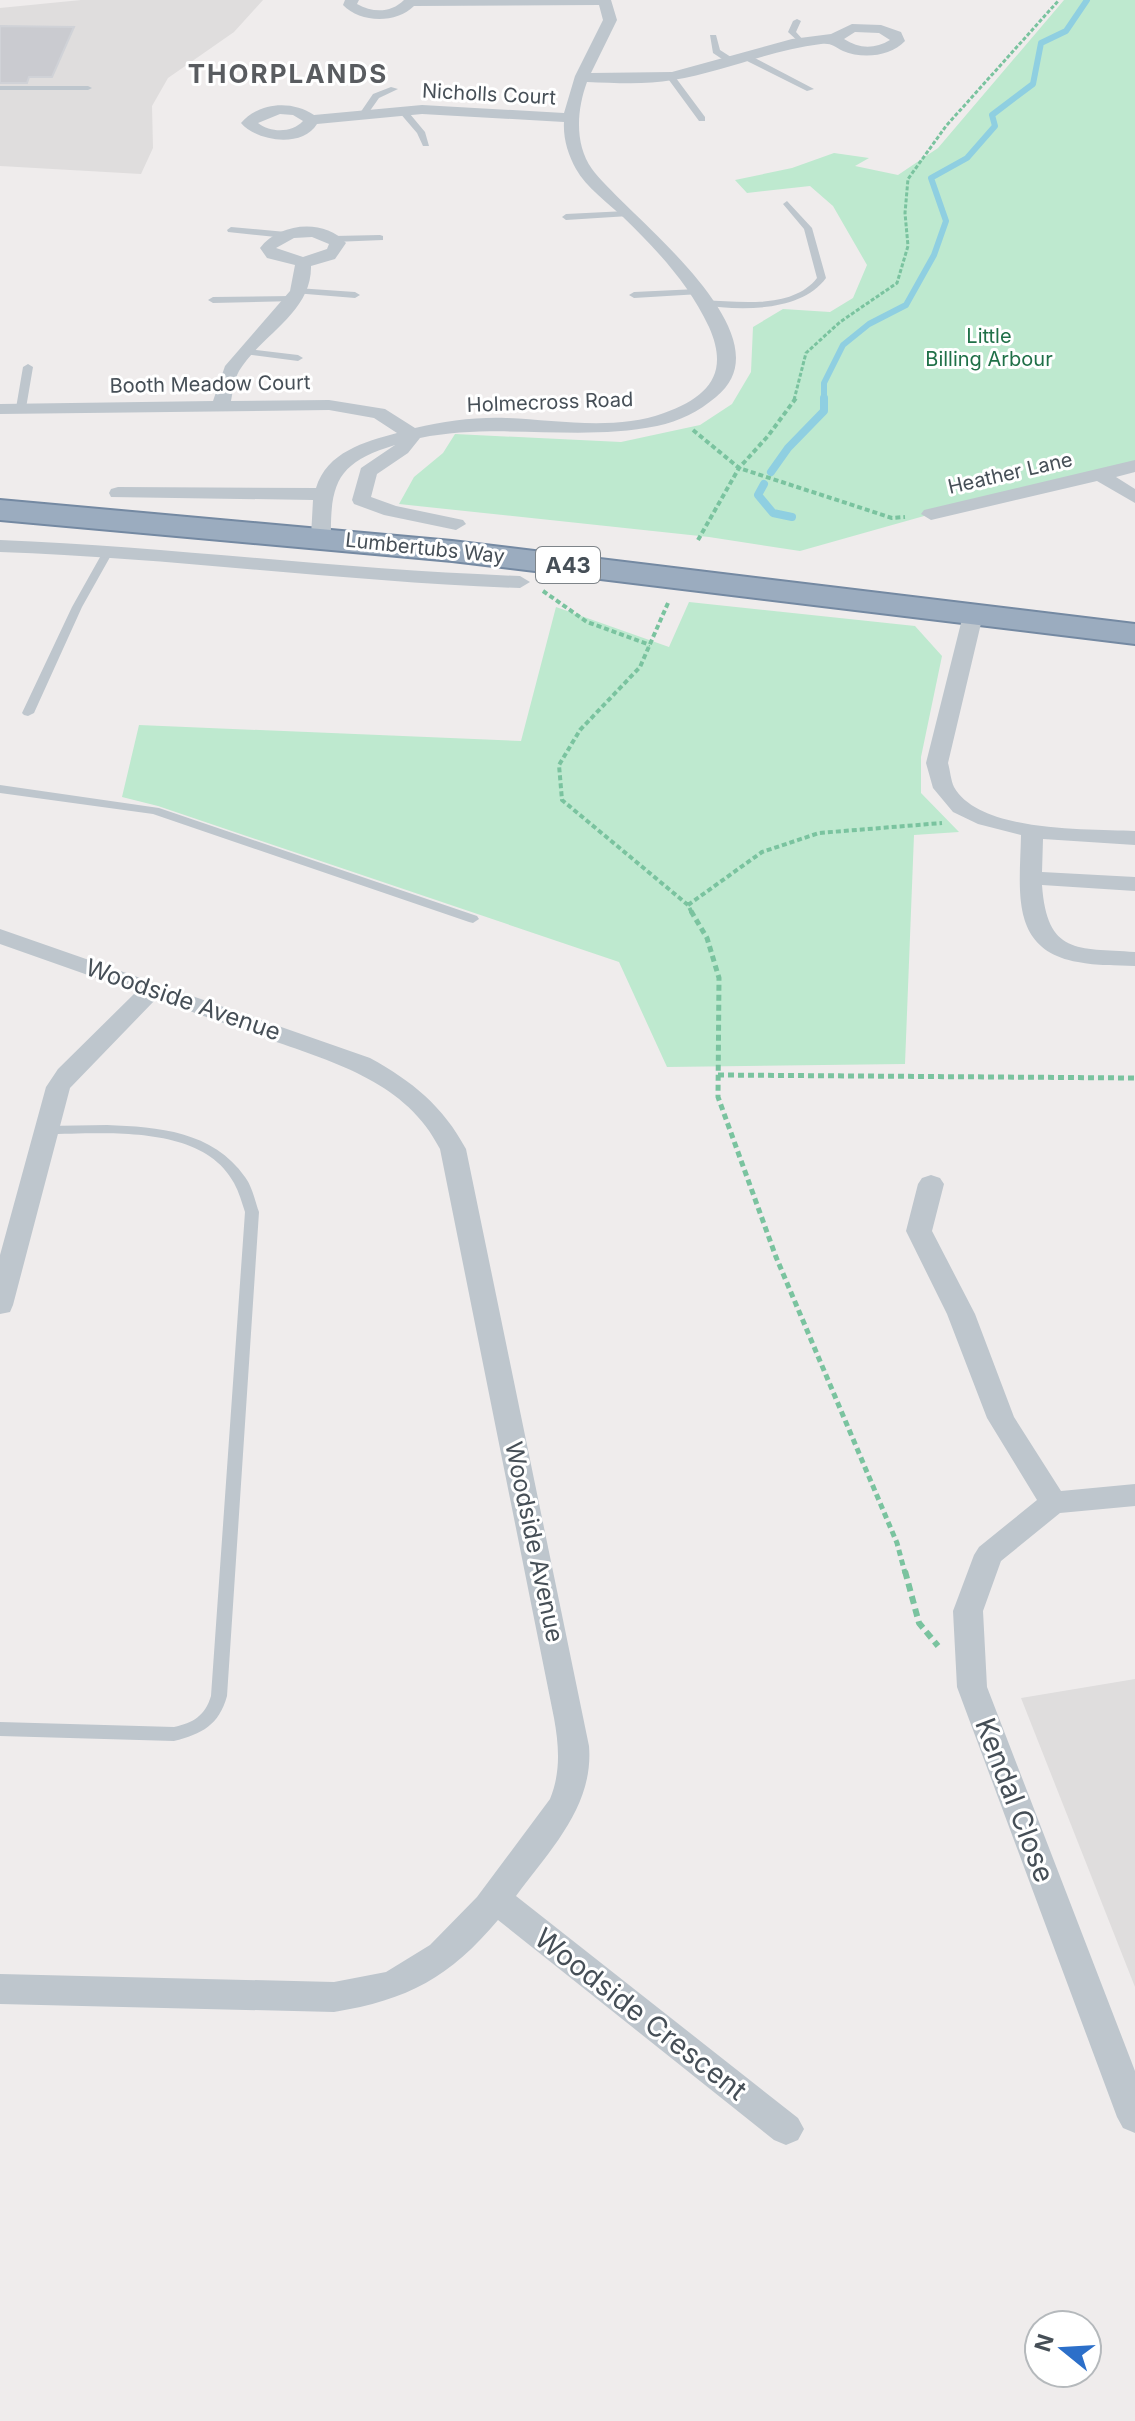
<svg xmlns="http://www.w3.org/2000/svg" width="1135" height="2421" font-family="Inter,sans-serif">
<style>
.education{fill:#dfdddd}
.green{fill:#bee9cf}
.lines{fill:none;stroke-linecap:round;stroke-linejoin:round}
.stream-far1{stroke:#8fcfe1;stroke-width:6}
.stream{stroke:#8fcfe1;stroke-width:8}
.building{fill:#cacbd0;stroke:#d0d2d7;stroke-width:2}
.trunk-casing{stroke:#7489a2;stroke-width:4}
.path-far3{stroke:#7ac39f;stroke-width:3;stroke-dasharray:4 2;stroke-linecap:butt}
.path-far2{stroke:#7ac39f;stroke-width:4;stroke-dasharray:5 3;stroke-linecap:butt}
.path-far1{stroke:#7ac39f;stroke-width:5;stroke-dasharray:6 4;stroke-linecap:butt}
.path{stroke:#7ac39f;stroke-width:6;stroke-dasharray:8 5;stroke-linecap:butt}
.service{fill:#bec6cd;fill-rule:evenodd}
.minor{fill:#bec6cd;fill-rule:evenodd}
.trunk{fill:#9bacbf;fill-rule:evenodd}
.labels{text-anchor:middle;stroke-width:6;stroke-linejoin:round;paint-order:stroke}
.far-street-label{font-size:20px;fill:#464f57;stroke:#fff}
.far-park-label{font-size:20px;fill:#207048;stroke:#fff}
.shield{fill:#fff;stroke:#7e8489;stroke-width:2}
.shield-label{font-size:22px;font-weight:bold;fill:#464f57}
.street-label{font-size:24px;fill:#464f57;stroke:#fff}
.far-district-label{font-size:26px;font-weight:bold;letter-spacing:2px;fill:#595c60;stroke:#fff}
.near-street-label{font-size:28px;fill:#464f57;stroke:#fff}
</style>
<rect width="100%" height="100%" fill="#efecec"/>
<path class="education" d="M81 0H263L234 32 168 78 152 106 153 148 141 174 0 166V8Z
M1135 1679V1987L1021 1698Z"/>
<path class="green" d="M1064 0H1135V467L995 496 800 551 709 537 399 504 414 477 443 453 455 434 621 442 700 425 732 404 751 372 753 327 783 309 830 312 853 298 867 265 833 206 810 186 747 193 735 180 792 168 834 153 869 158 855 166 898 175 938 148Z
M689 602 915 626 942 656 921 757V793L959 832 914 835 905 1064 667 1067 619 962 158 806 122 797 139 725 521 741 556 607 669 647Z"/>
<g class="lines">
<path class="stream-far1" d="M824 400V383L843 345 869 324 906 305 934 255 946 221 931 178 967 158 995 126 992 115 1033 84 1041 43 1066 31 1087 0"/>
<path class="stream" d="M771 472 788 448 824 411V398
M764 484 758 495 773 513 792 517"/>
</g>
<path class="building" d="M0 26 74 27 52 77H29L27 83H0Z"/>
<g class="lines">
<defs>
<path id="trunk" d="M0 500 452 541 1135 624V644L452 561 0 520Z"/>
</defs>
<use href="#trunk" class="trunk-casing"/>
<path class="path-far3" d="M794 400 806 353 840 322 897 283 908 246 905 213 908 179 946 126 1059 0"/>
<path class="path-far2" d="M693 430 739 468 892 518 905 517
M698 540 739 468 768 436 796 398
M543 591 587 622 650 645
M668 603 640 667 580 730 559 765 562 800 688 905 692 913
M688 905 762 852 819 833 942 823"/>
<path class="path-far1" d="M691 911 707 938 719 978 718 1097 776 1257 897 1543 905 1573
M718 1075 1135 1078"/>
<path class="path" d="M905 1571 919 1623 938 1646"/>
<path class="service" d="M797 19 801 21 796 32 805 42 801 44 788 32 793 21Z
M710 35H716L720 50 734 59V63H728L713 53Z
M743 55H749L814 89 807 91 743 59Z
M667 74H673L705 117V121H699L666 76Z
M0 86H88L92 88 88 90H0Z
M391 87 398 89 379 98 367 115H361L360 113 373 94Z
M399 108H405L425 132 429 146H423L417 133 399 112Z
M787 201 812 228 826 278C801 312 741 311 702 305L700 303 705 300C740 302 793 309 817 278L804 229 783 204Z
M626 211 630 214 629 216 566 220 562 217 566 214Z
M231 227 286 232 290 235 286 238 228 232 227 230Z
M380 235 383 236V240L334 242 330 239 334 236Z
M297 288 355 292 360 295 355 298 294 293V289Z
M697 289 700 290V294L634 298 629 295 634 292Z
M293 296 296 297V301L213 303 208 300 213 297Z
M247 349 298 355 303 358 298 361 244 354 242 352Z
M28 364 33 367 26 408 21 411 16 408 23 367Z
M109 547 114 550 82 607 34 713 28 716 24 715 22 713 72 607 104 550Z
M0 785 159 808 477 916 479 919 473 923 469 922 153 814 0 793Z
M107 1125C158 1127 213 1131 245 1177 252 1186 255 1201 259 1212L227 1696C219 1725 202 1734 174 1741L0 1736V1722L174 1727C193 1723 205 1716 211 1696L245 1212C242 1203 239 1192 234 1183 202 1123 103 1134 46 1134L39 1130 46 1126Z"/>
<path class="minor" d="M345 0H359L357 4C373 13 391 13 404 0H611L617 20 591 73 672 72 792 39 831 34 852 24 881 25 901 32 905 41C890 57 862 59 843 51 833 46 832 43 821 44 770 50 723 72 673 80 645 85 616 83 587 82 577 109 574 144 592 169 625 214 793 335 716 397 698 412 680 421 657 426 578 442 499 422 420 438L408 453 377 474 371 497 396 506 463 520 466 524 456 530 384 515 354 504 352 500 361 468 395 445C339 462 330 481 331 537L321 543 311 537 313 500 111 497 109 493 111 489 118 487 316 488C327 452 364 442 397 433L374 418 329 410 0 414V404L213 401 225 366 290 291 295 265 267 258 260 248C279 223 324 218 346 243L335 259 311 266C312 313 261 335 239 371 234 380 233 391 231 401L329 400 385 409 415 428C445 421 475 417 506 418 556 420 615 431 664 413 708 397 730 374 709 327 689 284 657 250 623 217 608 203 586 187 576 169 568 155 563 138 564 122L422 114 317 124C303 148 257 142 241 123 259 102 292 100 314 115L422 105 564 113 575 76 603 20 599 5 414 6C396 24 360 23 343 5ZM855 32 879 33 890 40C875 49 859 49 844 39ZM280 114 293 115 303 121C292 133 271 133 258 123ZM312 237 329 244 327 249 303 257 276 248 294 238Z
M1135 460V472L1116 477 1135 489V503L1097 481 931 520 921 514 924 510Z
M0 540C174 547 346 570 520 576L530 582 520 588C346 582 174 558 0 552Z
M973 609 983 615 948 763C950 770 951 781 954 787 980 833 1089 829 1135 831V845L1043 839 1042 872 1135 877V891L1042 885C1047 955 1077 948 1135 952V966C1116 965 1097 966 1078 962 1009 950 1020 890 1021 835L978 824 953 812 933 788 926 763 963 615Z
M0 929 370 1058C412 1081 443 1106 466 1149L589 1746C594 1806 550 1850 516 1896L798 2118 804 2129 798 2140 786 2145 774 2140 498 1920C450 1977 408 2000 334 2012L0 2004V1974L334 1982 386 1972 430 1945 477 1897 550 1799C561 1772 559 1746 554 1718L440 1149C407 1083 336 1063 271 1040 233 1026 194 1013 156 999L70 1088 13 1305 10 1312 0 1314V1255L46 1087 58 1069 136 992 0 944Z
M931 1175 940 1178 944 1184 932 1231 975 1314 1014 1417 1061 1491 1135 1484V1506L1060 1513 1001 1561 983 1611 987 1687 1135 2071V2133L1123 2128 1117 2117 957 1687 953 1611 974 1555 979 1547 1037 1500 987 1418 947 1314 906 1231 918 1184 922 1178Z"/>
<use href="#trunk" class="trunk"/>
</g>
<g class="labels">
<g class="far-street-label">
<text transform="translate(489 94) rotate(3)" y="7">Nicholls Court</text>
<text transform="translate(210 384) rotate(-1)" y="7">Booth Meadow Court</text>
<text transform="translate(550 402) rotate(-2)" y="7">Holmecross Road</text>
<text transform="translate(1010 473) rotate(-13)" y="7">Heather Lane</text>
<text transform="translate(425 548) rotate(6)" y="7">Lumbertubs Way</text>
</g>
<g class="far-park-label">
<text x="989" y="343">Little<tspan x="989" dy="23">Billing Arbour</tspan></text>
</g>
<rect class="shield" x="536" y="547" width="64" height="36" rx="6"/>
<g class="shield-label">
<text x="568" y="573">A43</text>
</g>
<g class="street-label">
<text transform="translate(183 1000) rotate(19)" y="8">Woodside Avenue</text>
<text transform="translate(534 1542) rotate(78)" y="8">Woodside Avenue</text>
</g>
<g class="far-district-label">
<text x="288" y="83">THORPLANDS</text>
</g>
<g class="near-street-label">
<text transform="translate(1015 1800) rotate(69)" y="10">Kendal Close</text>
<text transform="translate(641 2014) rotate(38)" y="10">Woodside Crescent</text>
</g>
</g>
<g transform="translate(1063 2349) rotate(288)"><circle r="38" fill="#ffffff" stroke="#b5b9bc" stroke-width="2"/>
<path d="M0-6L14 30L0 20L-14 30Z" fill="#2c6fc9"/>
<text y="-12" font-size="22" font-weight="bold" text-anchor="middle" fill="#464f57">N</text>
</g>
</svg>
